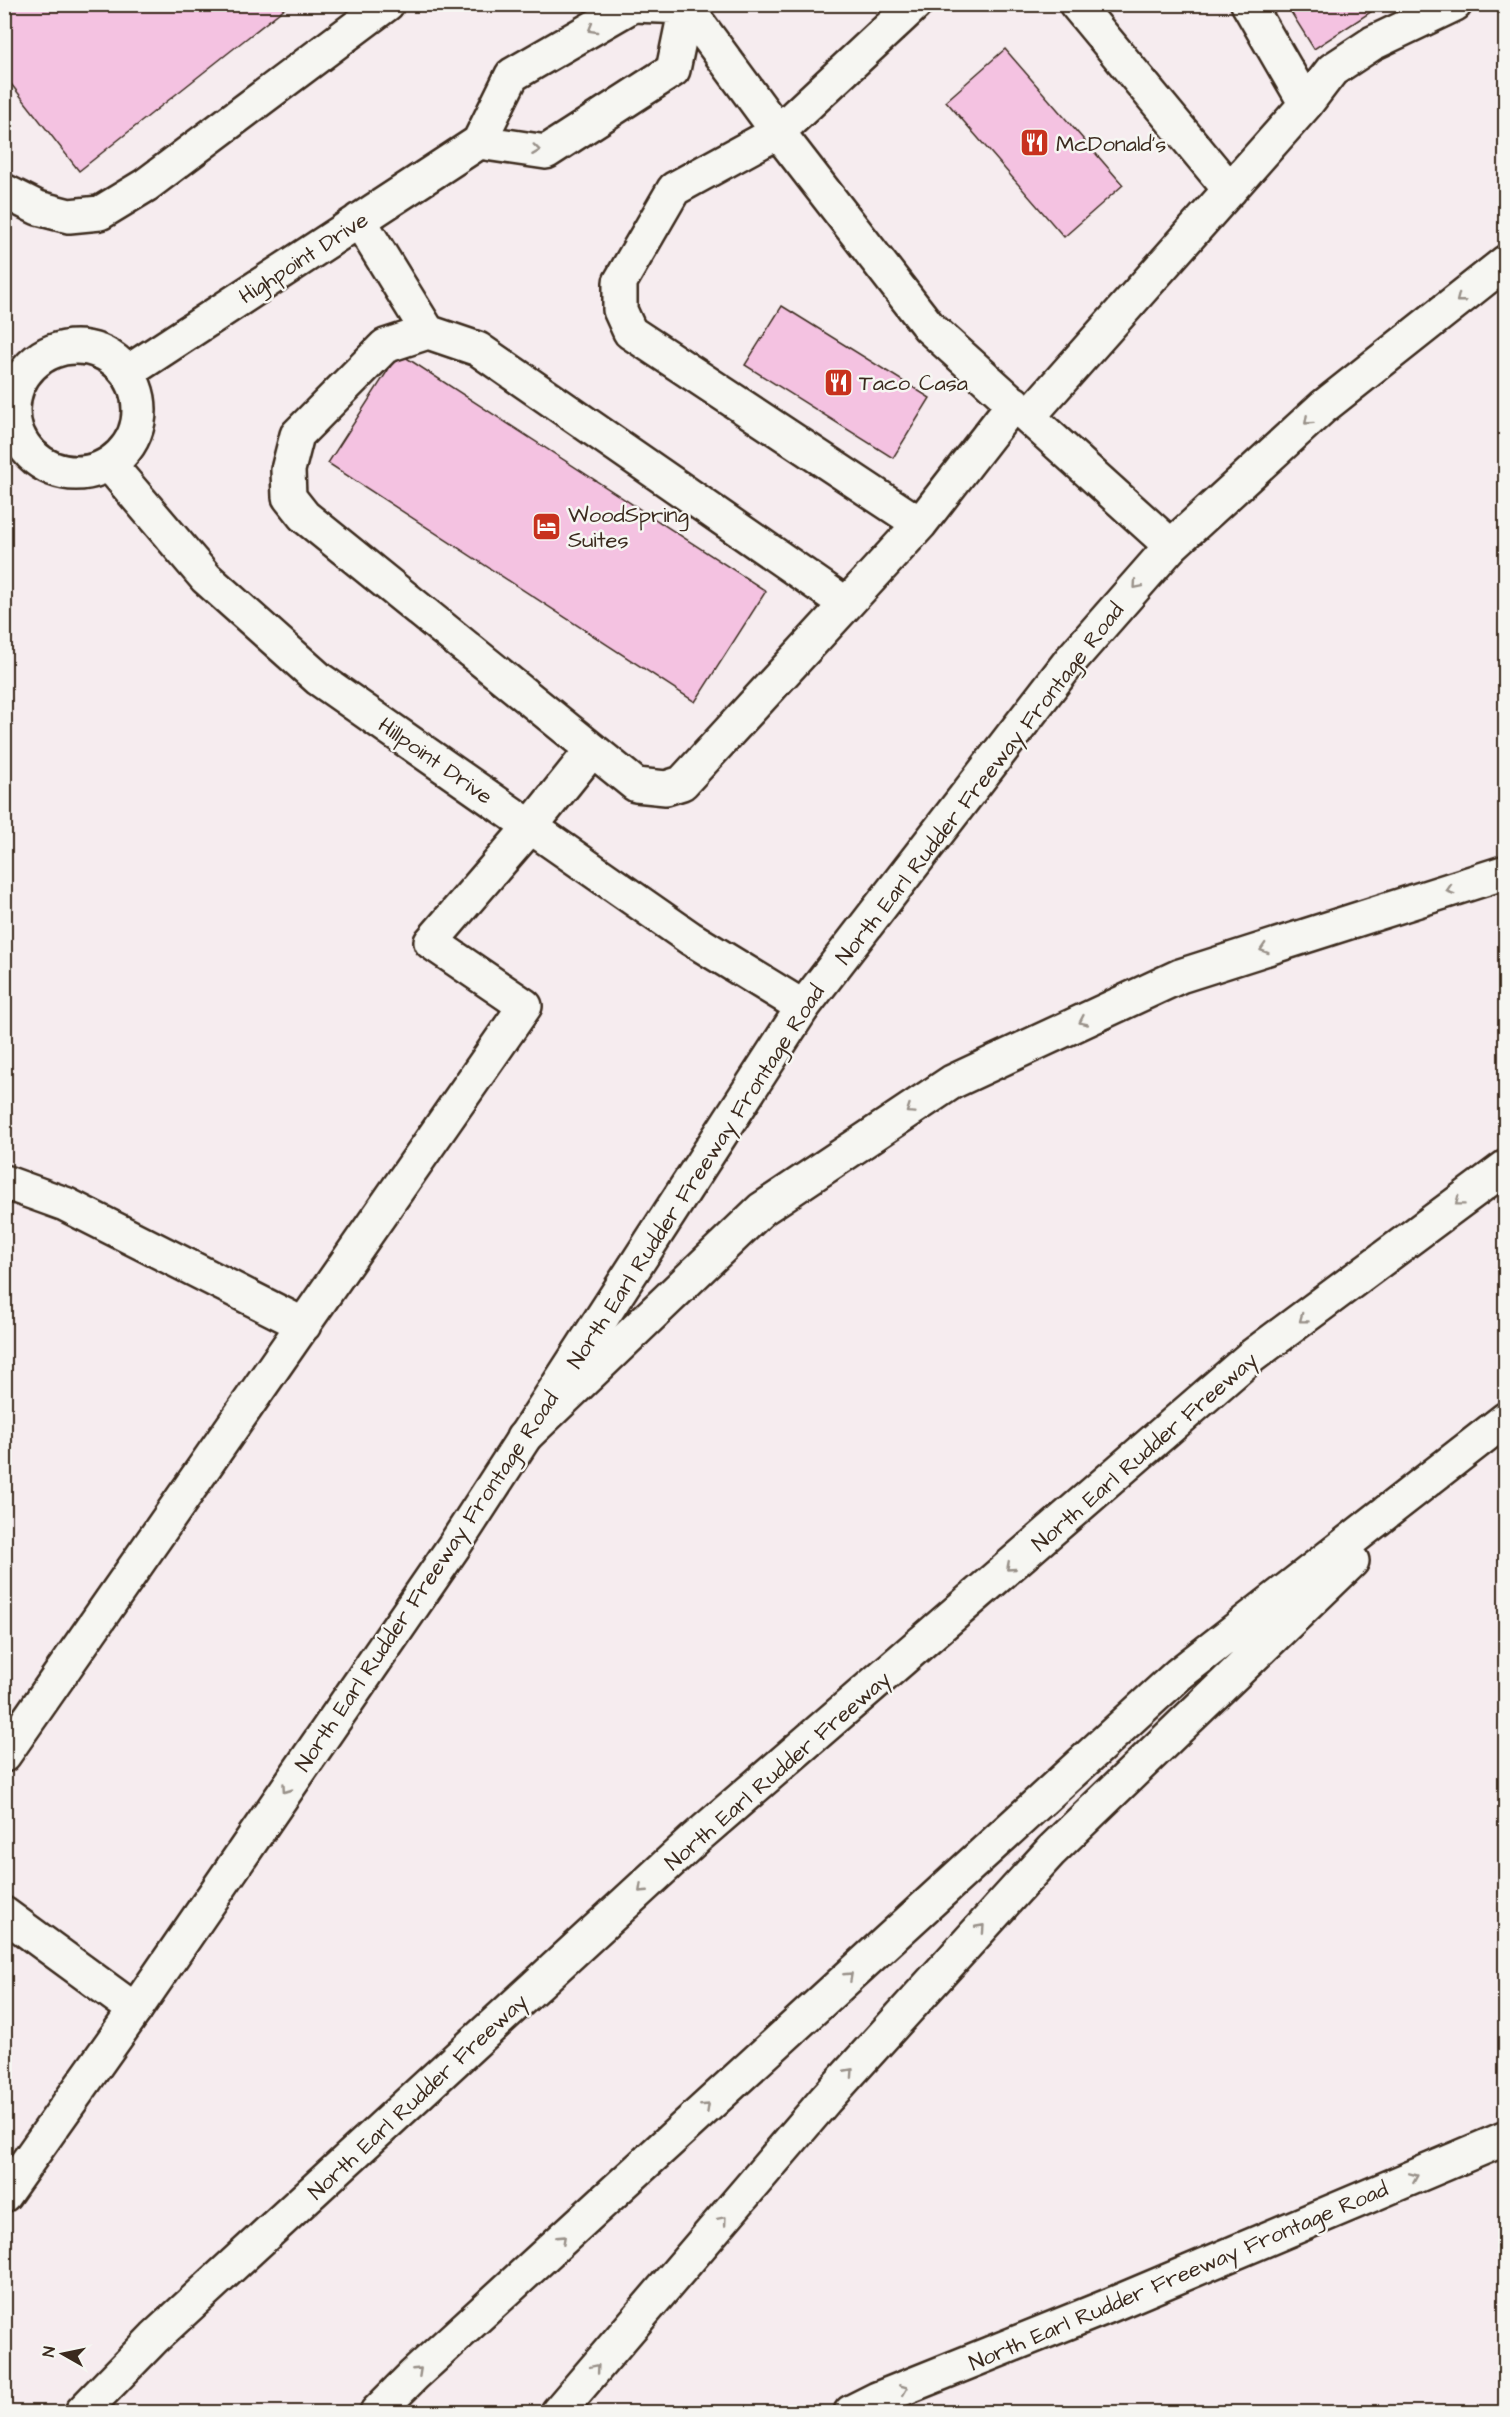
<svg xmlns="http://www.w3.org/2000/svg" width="1510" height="2417" font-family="'Architects Daughter',sans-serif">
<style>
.building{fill:#f4c2e1;stroke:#3b2a1e;stroke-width:1.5}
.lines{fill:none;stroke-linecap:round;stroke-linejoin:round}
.minor-casing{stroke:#3b2a1e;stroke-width:38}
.major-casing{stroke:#3b2a1e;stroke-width:38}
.highway-casing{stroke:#3b2a1e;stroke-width:38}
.minor{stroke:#f6f6f2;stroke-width:33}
.major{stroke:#f6f6f2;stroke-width:33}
.highway{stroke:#f6f6f2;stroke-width:33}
.oneway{stroke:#989088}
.labels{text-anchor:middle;stroke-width:5;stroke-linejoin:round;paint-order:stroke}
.poi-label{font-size:22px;fill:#3b2a1e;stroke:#f6f6f2;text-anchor:start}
.street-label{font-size:22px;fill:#3b2a1e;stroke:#f6f6f2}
</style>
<rect width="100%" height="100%" fill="#f6ecef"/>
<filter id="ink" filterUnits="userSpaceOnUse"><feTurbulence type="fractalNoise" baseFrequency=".0167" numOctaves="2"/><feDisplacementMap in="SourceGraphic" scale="12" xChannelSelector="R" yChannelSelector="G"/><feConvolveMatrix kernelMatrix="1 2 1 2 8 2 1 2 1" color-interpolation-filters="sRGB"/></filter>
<g filter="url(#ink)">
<path class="building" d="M4 4H290L79 171 4 75Z
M1296 4H1383L1314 49 1289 9Z
M1005 49 1123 185 1064 237 946 101Z
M782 306 930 398 893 458 745 365Z
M399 353 766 591 695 702 328 463Z"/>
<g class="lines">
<defs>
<path id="minor" d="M684 4 778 132 929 327 1171 546
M1076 4 1230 190
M1248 4 1306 104 1332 70 1373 43 1455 4
M479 142 546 152 673 70 686 7
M4 191 38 208 69 216 100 213 146 185 387 4
M359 220 428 332
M13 410a63 63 0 1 1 126 0a63 63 0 1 1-126 0Z
M128 372 479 142 512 75 633 5 686 7 690 4
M1029 416 1306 104
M109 464 206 578 319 679 690 938 803 1007
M920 524 1014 403
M846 604 478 349 428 332 385 346 297 435 288 470 289 497 304 516 636 785 666 788 682 783 920 524 630 332 620 310V282L674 189 778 132 915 4
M4 1182 65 1204 304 1325
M4 1755 525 1006 431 942 531 826 592 750
M4 1914 135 2010"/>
<path id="major" d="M4 2195 135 2010 454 1546 803 1007 1070 661 1171 546 1323 407 1506 262
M851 2412 877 2399 1106 2307 1506 2138"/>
<path id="highway" d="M523 1438 762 1209 952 1082 1180 976 1506 872
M82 2412 155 2337 696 1838 1252 1356 1506 1167
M377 2412 414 2375 1179 1674 1506 1419
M558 2412 825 2100 1051 1851 1352 1561"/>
</defs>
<use href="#minor" class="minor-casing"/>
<use href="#major" class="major-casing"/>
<use href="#highway" class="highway-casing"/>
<use href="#minor" class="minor"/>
<use href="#major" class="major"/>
<use href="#highway" class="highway"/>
</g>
<defs><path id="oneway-chevron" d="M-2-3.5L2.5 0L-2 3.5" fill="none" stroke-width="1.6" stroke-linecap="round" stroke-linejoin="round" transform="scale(1.5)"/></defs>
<g class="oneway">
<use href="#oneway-chevron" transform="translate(592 29) rotate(150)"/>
<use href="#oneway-chevron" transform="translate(536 150) rotate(7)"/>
<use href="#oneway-chevron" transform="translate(1460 299) rotate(142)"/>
<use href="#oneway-chevron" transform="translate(1308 421) rotate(138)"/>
<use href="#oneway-chevron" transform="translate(1137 585) rotate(131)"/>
<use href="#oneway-chevron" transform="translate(1450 890) rotate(162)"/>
<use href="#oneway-chevron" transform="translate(1264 949) rotate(162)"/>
<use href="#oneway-chevron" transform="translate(1083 1021) rotate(155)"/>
<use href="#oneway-chevron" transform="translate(910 1110) rotate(146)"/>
<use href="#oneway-chevron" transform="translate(1459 1202) rotate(143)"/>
<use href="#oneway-chevron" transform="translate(1303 1319) rotate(143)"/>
<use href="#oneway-chevron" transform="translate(1010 1567) rotate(139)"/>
<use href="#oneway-chevron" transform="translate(286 1789) rotate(125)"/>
<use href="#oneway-chevron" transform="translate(642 1889) rotate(137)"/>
<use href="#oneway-chevron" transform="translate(981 1928) rotate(-48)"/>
<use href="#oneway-chevron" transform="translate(849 1976) rotate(-43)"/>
<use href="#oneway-chevron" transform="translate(850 2072) rotate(-48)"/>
<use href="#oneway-chevron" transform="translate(706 2107) rotate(-43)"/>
<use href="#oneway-chevron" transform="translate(1414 2177) rotate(-23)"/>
<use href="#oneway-chevron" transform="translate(723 2220) rotate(-50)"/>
<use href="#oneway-chevron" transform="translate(562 2239) rotate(-43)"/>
<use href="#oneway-chevron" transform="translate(596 2368) rotate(-50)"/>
<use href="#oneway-chevron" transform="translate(418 2371) rotate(-43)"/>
<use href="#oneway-chevron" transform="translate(904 2389) rotate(-22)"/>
</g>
</g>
<defs>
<symbol id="restaurant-square" viewBox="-11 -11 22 22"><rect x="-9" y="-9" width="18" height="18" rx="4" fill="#c8321e" stroke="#f6f6f2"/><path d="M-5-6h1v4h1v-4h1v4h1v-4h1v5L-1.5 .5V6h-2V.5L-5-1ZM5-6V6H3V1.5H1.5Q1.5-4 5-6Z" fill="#fff"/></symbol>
<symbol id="hotel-square" viewBox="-11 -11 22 22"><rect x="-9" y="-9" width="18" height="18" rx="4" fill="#c8321e" stroke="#f6f6f2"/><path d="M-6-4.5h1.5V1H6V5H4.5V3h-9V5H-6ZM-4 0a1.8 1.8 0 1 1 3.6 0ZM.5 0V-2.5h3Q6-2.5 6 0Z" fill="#fff"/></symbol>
</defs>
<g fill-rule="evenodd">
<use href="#restaurant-square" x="1018" y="126" width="33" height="33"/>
<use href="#restaurant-square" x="822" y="366" width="33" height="33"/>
<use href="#hotel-square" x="530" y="510" width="33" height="33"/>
</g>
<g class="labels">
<g class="poi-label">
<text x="1056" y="151">McDonald's</text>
<text x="859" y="390">Taco Casa</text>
<text x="568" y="522">WoodSpring<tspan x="568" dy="25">Suites</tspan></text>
</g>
<g class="street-label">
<text transform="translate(303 257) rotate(-33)" y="8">Highpoint Drive</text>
<text transform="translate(436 760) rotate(35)" y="8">Hillpoint Drive</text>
<text transform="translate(979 783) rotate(-52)" y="8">North Earl Rudder Freeway Frontage Road</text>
<text transform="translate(695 1176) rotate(-57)" y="8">North Earl Rudder Freeway Frontage Road</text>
<text transform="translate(1144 1451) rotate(-41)" y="8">North Earl Rudder Freeway</text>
<text transform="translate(426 1581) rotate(-56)" y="8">North Earl Rudder Freeway Frontage Road</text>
<text transform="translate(777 1770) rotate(-41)" y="8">North Earl Rudder Freeway</text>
<text transform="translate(417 2096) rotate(-43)" y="8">North Earl Rudder Freeway</text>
<text transform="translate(1178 2275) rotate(-23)" y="8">North Earl Rudder Freeway Frontage Road</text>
</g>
</g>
<rect width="1510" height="2417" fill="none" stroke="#f6f6f2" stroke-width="24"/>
<rect x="12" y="12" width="1486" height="2393" fill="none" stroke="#3b2a1e" stroke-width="2" filter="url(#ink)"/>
<g transform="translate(63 2354) rotate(279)" stroke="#f6f6f2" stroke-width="4.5" paint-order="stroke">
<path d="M0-4.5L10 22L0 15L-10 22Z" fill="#3b2a1e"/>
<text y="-9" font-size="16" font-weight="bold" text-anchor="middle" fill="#3b2a1e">N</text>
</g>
</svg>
